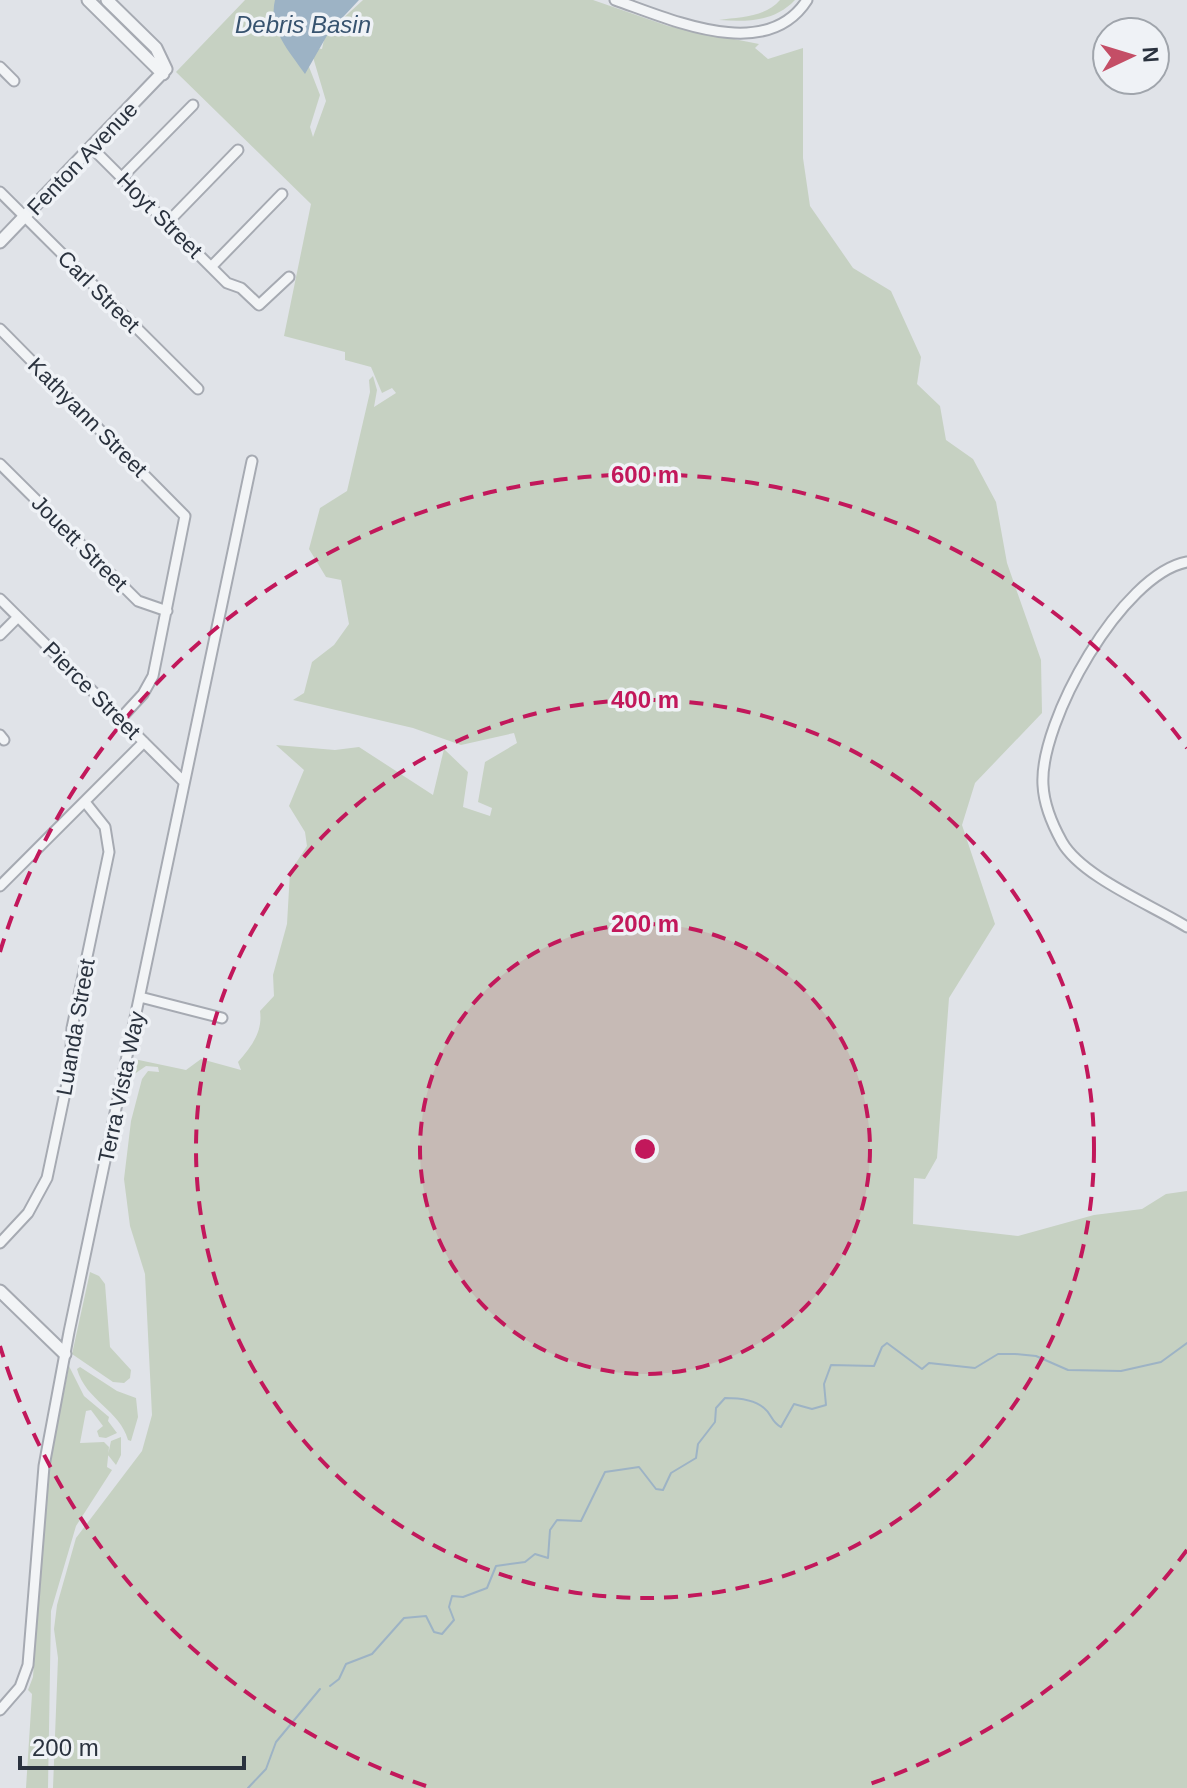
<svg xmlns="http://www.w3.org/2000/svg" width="1187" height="1788" font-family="Arial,sans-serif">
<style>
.green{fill:#c6d1c2}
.water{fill:#9db3c5}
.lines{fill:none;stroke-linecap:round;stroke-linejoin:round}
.stream{stroke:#9db3c5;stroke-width:2}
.minor-casing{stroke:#a6aab2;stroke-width:13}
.tertiary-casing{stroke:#a6aab2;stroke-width:15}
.minor{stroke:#f2f4f6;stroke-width:9}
.tertiary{stroke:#f2f4f6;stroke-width:11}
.ring{fill:none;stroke:#c2185b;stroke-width:4;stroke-dasharray:14 10}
.labels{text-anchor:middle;stroke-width:7;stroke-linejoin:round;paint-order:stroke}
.street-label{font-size:22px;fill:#2a323e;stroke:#eff2f6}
.water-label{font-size:24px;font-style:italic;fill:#37536f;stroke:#eff2f6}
.centre{fill:#c2185b;stroke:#eff2f6;stroke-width:4}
.ring-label{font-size:24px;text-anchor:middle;font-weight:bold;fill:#c2185b;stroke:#eff2f6;stroke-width:7;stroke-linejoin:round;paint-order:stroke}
</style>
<rect width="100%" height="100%" fill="#e0e3e8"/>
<path class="green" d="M245 0H283L280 12 266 23 269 31 293 26 320 95 310 127 313 137 326 101 310 47 322 49 325 35 363 0H593L668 26 759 44 755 48 768 59 803 48V158L810 206 853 268 891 291 921 357 917 384 940 406 946 440 973 459 996 502 1007 563 1041 660 1042 713 975 783 962 825 995 924 949 998 937 1158 925 1179 914 1178 913 1224 1018 1236 1094 1215 1142 1209 1166 1194 1187 1191V1788H53L58 1658 54 1629 57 1605 76 1538 142 1451 152 1415 145 1274 130 1226 124 1179 131 1121 142 1079 148 1071 159 1072 158 1067 146 1066 130 1077 134 1059 186 1070 201 1059 241 1070 238 1062C251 1047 263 1032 260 1011L274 996 273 975 287 924 290 872 307 846 305 832 289 806 304 770 276 745 335 750 359 747 433 795 444 749 468 772 463 807 490 816 492 808 478 802 485 762 517 743 514 733 461 745 413 728 293 700 304 693 312 662 334 645 349 624 341 580 326 577 309 549 320 508 347 491 370 392 369 380 373 376 377 390 374 407 396 393 392 388 382 393 371 367 345 360V352L284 336 311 204 176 72Z
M780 0H795C774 22 747 22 719 20 740 17 766 17 780 0Z
M90 1272 99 1276 105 1284 110 1347 131 1370 130 1378 124 1383 113 1382 72 1354Z
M69 1366 84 1396 109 1417 108 1421 117 1433 106 1438 99 1437 97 1431 103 1426 91 1410 86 1411 80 1443 104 1442 109 1447 107 1467 112 1470 76 1526 51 1611 48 1788H26L32 1694 28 1690 33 1677 46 1483Z
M80 1367 117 1391 136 1398 138 1417 131 1441 128 1440C120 1410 86 1401 77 1369Z
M121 1437V1455L116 1465 108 1455 111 1441Z"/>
<path class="water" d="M275 0H359L329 32 305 74C289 51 268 29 275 0Z"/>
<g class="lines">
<path class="stream" d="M330 1686 339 1679 346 1664 372 1654 404 1618 426 1616 434 1632 442 1634 454 1620 449 1607 452 1596 463 1597 487 1588 496 1566 525 1562 535 1554 548 1558 550 1530 557 1520 581 1521 605 1472 639 1467 656 1489 663 1490 671 1473 696 1458 698 1444 715 1422 716 1408 725 1398C737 1398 754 1399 764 1408 772 1414 771 1422 781 1427L794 1404 812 1409 826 1405 824 1384 831 1365 874 1366 882 1347 887 1343 922 1369 929 1363 975 1368 998 1354H1015L1036 1356 1068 1370 1121 1371 1161 1362 1187 1343
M248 1788 266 1769 276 1742 320 1689"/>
<defs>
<path id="minor" d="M615 0C670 19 766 64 807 0
M0 67 14 81
M92 148 227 283 241 288 259 305 289 277
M122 177 193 105
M0 192 198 389
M167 223 238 150
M211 267 282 194
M0 329 185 516 153 676 143 694 121 718
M0 464 138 601 167 611
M1187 562C1122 574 1039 722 1043 785 1044 806 1052 824 1062 842 1082 877 1152 905 1187 927
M0 599 183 781
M0 635 18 617
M0 735 4 740
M0 886 144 742
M140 997 222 1018
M0 1243 28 1213 47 1178 70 1069 72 1028 109 852 105 827 85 802
M0 1710 20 1687 28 1665 44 1466 69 1332 252 461"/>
<path id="tertiary" d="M88 0 163 74
M0 242 166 69 156 48 107 0
M0 1291 65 1354"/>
</defs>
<use href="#minor" class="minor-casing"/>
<use href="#tertiary" class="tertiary-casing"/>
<use href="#minor" class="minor"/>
<use href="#tertiary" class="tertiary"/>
</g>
<circle cx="645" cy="1149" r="225" fill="#c2185b" fill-opacity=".12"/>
<g class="ring">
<circle cx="645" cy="1149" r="225"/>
<circle cx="645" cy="1149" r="449"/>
<path d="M1187 1550A674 674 0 0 1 864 1786M426 1786A674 674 0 0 1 0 1346M0 952A674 674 0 0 1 1187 748"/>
</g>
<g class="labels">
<g class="street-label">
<text transform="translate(82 158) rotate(-46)" y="8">Fenton Avenue</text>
<text transform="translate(160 215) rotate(45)" y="8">Hoyt Street</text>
<text transform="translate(99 291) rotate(45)" y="8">Carl Street</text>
<text transform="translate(88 417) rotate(45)" y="8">Kathyann Street</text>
<text transform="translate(80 543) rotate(45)" y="8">Jouett Street</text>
<text transform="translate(92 690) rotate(45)" y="8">Pierce Street</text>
<text transform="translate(75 1027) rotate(-80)" y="8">Luanda Street</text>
<text transform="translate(121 1087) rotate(-78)" y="8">Terra Vista Way</text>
</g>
<g class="water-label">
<text x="303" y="33">Debris Basin</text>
</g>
</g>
<circle cx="645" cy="1149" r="12" class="centre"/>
<g class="ring-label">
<text x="645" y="483">600 m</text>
<text x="645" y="708">400 m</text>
<text x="645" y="932">200 m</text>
</g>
<g transform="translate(1131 56) rotate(86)"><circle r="38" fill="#eff2f6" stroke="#a0a5ac" stroke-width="2"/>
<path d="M0-6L14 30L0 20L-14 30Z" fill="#c44e66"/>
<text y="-12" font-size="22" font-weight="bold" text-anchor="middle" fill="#2a323e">N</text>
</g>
<path d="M20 1756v12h224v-12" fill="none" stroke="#2a323e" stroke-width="4"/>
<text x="32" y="1756" font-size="24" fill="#2a323e" stroke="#eff2f6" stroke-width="6" paint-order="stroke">200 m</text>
</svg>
